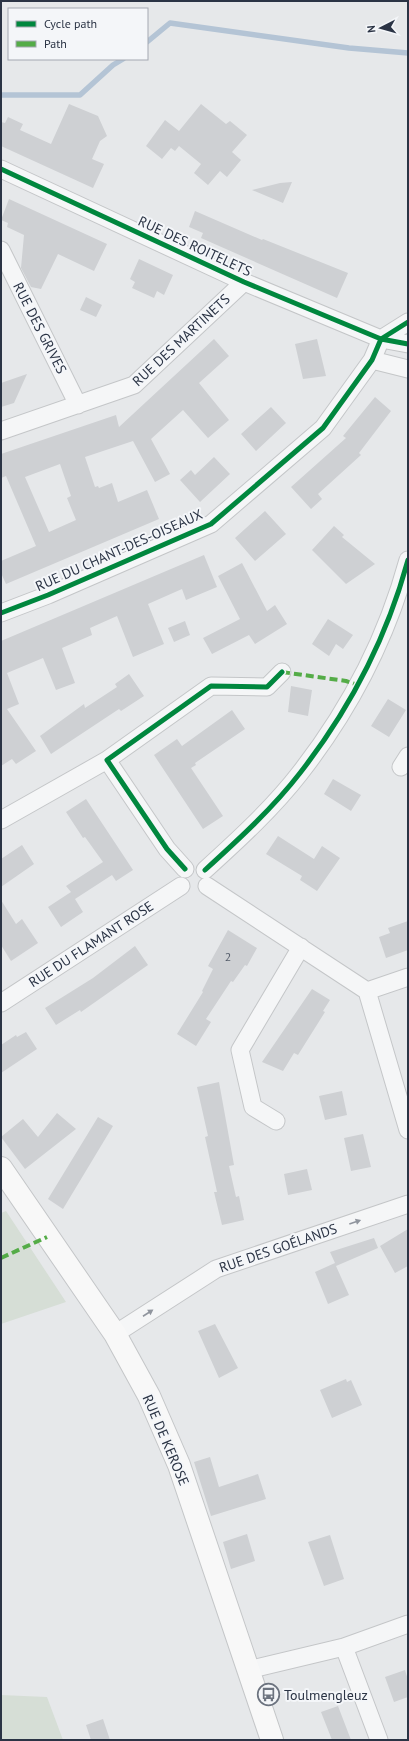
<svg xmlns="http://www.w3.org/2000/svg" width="409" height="1741" font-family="'PT Sans',sans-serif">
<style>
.green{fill:#d6ded6}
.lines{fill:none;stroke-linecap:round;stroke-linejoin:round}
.stream{stroke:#b4c4d5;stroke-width:5.5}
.building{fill:#ced0d3;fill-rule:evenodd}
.minor-casing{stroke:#c4c6c8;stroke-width:19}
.secondary-casing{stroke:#c4c6c8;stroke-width:24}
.minor{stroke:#f5f6f7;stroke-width:17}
.secondary{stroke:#f8f8f8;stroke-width:22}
.quiet{stroke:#54ac47;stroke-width:4;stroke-dasharray:8 4;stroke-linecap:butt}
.cycleway-casing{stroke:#f4f6f9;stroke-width:8}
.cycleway{stroke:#00873e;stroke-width:5}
.oneway{fill:#90959e}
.labels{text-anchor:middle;stroke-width:4;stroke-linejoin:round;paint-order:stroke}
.number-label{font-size:12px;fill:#545c69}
.street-label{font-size:14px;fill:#2b3445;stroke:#f4f6f9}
.poi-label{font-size:14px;fill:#2b3445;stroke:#f4f6f9;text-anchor:start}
</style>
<rect width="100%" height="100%" fill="#e6e8ea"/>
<path class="green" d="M6 1211 66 1302 1 1324V1213Z
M1 1695 47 1697 63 1740H1Z"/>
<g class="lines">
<path class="stream" d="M147 42 170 23 349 48 408 53
M1 95H80L113 65 123 59"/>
</g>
<path class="building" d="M69 104 98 116 107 136 100 141 92 159 104 164 93 188 1 146V122L5 123 8 117 23 124 20 130 51 144Z
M201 104 226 124 230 121 247 135 232 152 241 160 227 177 220 171 208 185 194 173 201 164 179 146 175 151 171 148 162 159 146 146 165 120 179 131Z
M292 182 283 203 252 190 280 183Z
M9 199 107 244 94 271 58 254 41 289 31 287 21 268 24 235 7 227 8 223 1 220Z
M195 211 262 240 263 239 348 273 337 298 201 238 203 233 189 227Z
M139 259 173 275 164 295 157 291 154 298 132 288 135 282 130 279Z
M86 297 102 305 96 317 80 310Z
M214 339 229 356 199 383 229 420 208 438 183 410 151 439 170 474 155 482 133 441 85 457 95 487 98 486 99 488 112 483 118 502 147 490 159 519 6 584 1 573V561L36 546 6 476 1 478V454L116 415 119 427ZM60 464 71 496 67 498 76 520 49 532 25 477Z
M317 339 326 376 303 379 295 344Z
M27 374 14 403 1 407V383Z
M375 397 391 411 359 453 361 455 318 494 322 499 311 509 291 487 346 438 343 436Z
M271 407 286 423 256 451 241 434Z
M214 457 230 474 200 502 180 480 191 470 195 475Z
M265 511 286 534 255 561 235 538Z
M334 526 344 535 342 537 375 564 346 584 312 550Z
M204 555 217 587 186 600 182 589 148 604 164 644 133 657 117 616 90 628 92 635 62 648 75 683 56 690 43 658 7 673 19 704 7 709 36 751 16 764 12 759 1 766V641Z
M242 563 267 611 275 605 287 624 255 644 249 635 212 654 203 638 240 619 218 576Z
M328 619 353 635 343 649 336 644 329 656 312 644Z
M185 621 190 635 174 642 168 628Z
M129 674 144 696 121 711 119 709 51 754 40 736 84 704 85 708 117 687 115 684Z
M291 686 312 690 308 716 288 712Z
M388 699 406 710 389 737 371 726Z
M232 710 245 729 195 763 196 765 191 768 223 816 203 829 154 755 177 739 182 746Z
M333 779 361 795 351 811 324 794Z
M86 799 133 870 116 881 112 875 75 899 83 912 61 927 48 907 71 892 66 886 103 862 85 837 83 838 66 812Z
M278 836 314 859 322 846 340 858 317 891 300 880 302 876 266 854Z
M22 845 34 864 1 887V859Z
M1 900 16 924 22 919 38 943 11 961 1 945Z
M408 921V950L386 958 379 937 390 933 388 928Z
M228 930 257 948 247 966 245 965 233 982 231 981 206 1019 211 1022 196 1046 177 1034 203 992 202 991 213 969 208 966Z
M135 946 148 965 81 1012 80 1010 56 1025 45 1008 93 978Z
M312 989 330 1000 323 1011 325 1012 298 1055 294 1053 283 1071 262 1062Z
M26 1032 37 1049 1 1073V1045L16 1035 17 1037Z
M219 1082 234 1165 229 1166 236 1197 239 1196 244 1220 222 1225 214 1192H217L205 1137 208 1136 197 1087Z
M342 1091 347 1115 325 1120 319 1096Z
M57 1113 76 1129 25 1169 1 1137 23 1119 38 1137Z
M98 1117 113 1126 63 1209 48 1199Z
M363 1134 371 1167 351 1171 344 1138Z
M307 1169 312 1190 288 1195 284 1174Z
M408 1229V1266L395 1273 380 1246Z
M374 1238 378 1248 336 1266 349 1295 328 1304 315 1272 335 1263 330 1252Z
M215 1324 238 1368 219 1378 198 1331Z
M346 1379 347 1382 351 1380 362 1405 332 1418 320 1390Z
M210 1457 219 1487 258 1474 266 1499 211 1516 194 1462Z
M247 1534 255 1561 231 1569 223 1542Z
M330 1535 344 1579 324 1586 308 1542Z
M405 1670 408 1680V1697L394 1702 385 1677Z
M338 1706 351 1740H332L321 1712Z
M103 1719 110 1740H91L86 1725Z"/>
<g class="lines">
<defs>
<path id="minor" d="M1 169 244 282 381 339 408 344
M1 250 78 405
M372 360 408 369
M1 431 134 385 244 282
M1 613 48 595 211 524 323 428 372 360 381 339 408 322
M401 767 408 756
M1 820 107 760
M185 869 167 849 107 760 211 686 267 687 282 672
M205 870C238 840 273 808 300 773 350 709 387 637 408 560
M207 886 367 991 408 1130
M367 991 408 977
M1 1003 181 886
M276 1121 253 1107 240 1050 301 947
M115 1334 216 1269 408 1204
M344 1647 379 1740
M248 1670 344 1647 408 1624"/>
<path id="secondary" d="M1 1168 115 1334 149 1396 179 1465 272 1740"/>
</defs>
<use href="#minor" class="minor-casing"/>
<use href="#secondary" class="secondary-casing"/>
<use href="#minor" class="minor"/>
<use href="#secondary" class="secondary"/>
<path class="quiet" d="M282 672 346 681 358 685
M1 1258 47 1237"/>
<defs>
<path id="cycleway" d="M1 169 244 282 381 339 408 344
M1 613 48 595 211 524 323 428 372 360 381 339 408 322
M185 869 167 849 107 760 211 686 267 687 282 672
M205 870C238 840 273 808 300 773 350 709 387 637 408 560"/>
</defs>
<use href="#cycleway" class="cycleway-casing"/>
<use href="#cycleway" class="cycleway"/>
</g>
<defs><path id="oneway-solid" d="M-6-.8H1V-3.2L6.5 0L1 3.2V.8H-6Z"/></defs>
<g class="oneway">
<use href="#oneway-solid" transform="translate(355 1222) rotate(-19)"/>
<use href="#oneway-solid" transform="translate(148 1313) rotate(-33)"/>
</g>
<defs>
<symbol id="bus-ring" viewBox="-11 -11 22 22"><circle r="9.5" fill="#f4f6f9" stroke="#6c737f" stroke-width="1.5"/><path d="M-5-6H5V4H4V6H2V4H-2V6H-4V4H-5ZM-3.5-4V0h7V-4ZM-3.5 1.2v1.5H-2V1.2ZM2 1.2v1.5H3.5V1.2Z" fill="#6c737f"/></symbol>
</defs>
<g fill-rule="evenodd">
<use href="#bus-ring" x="256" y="1682" width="25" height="25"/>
</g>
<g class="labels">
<g class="number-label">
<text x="228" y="961">2</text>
</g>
<g class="street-label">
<text transform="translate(195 246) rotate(25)" y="5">RUE DES ROITELETS</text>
<text transform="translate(40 328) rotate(63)" y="5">RUE DES GRIVES</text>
<text transform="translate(181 340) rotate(-43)" y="5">RUE DES MARTINETS</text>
<text transform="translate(119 550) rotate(-24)" y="5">RUE DU CHANT-DES-OISEAUX</text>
<text transform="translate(91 944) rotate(-33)" y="5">RUE DU FLAMANT ROSE</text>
<text transform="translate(278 1248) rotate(-19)" y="5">RUE DES GOÉLANDS</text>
<text transform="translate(166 1440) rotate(67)" y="5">RUE DE KEROSE</text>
</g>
<g class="poi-label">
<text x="284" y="1700">Toulmengleuz</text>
</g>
</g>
<rect width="409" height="1741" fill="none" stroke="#2b3445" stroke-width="4"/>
<rect x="8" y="8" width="140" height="52" fill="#f4f6f9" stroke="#a4a8b1"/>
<rect x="16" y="21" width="20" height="6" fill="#00873e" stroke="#a4a8b1"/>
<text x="44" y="28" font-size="12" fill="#2b3445">Cycle path</text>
<rect x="16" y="41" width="20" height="6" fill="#54ac47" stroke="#a4a8b1"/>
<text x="44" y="48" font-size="12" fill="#2b3445">Path</text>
<g transform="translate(381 28) rotate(264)" stroke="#f4f6f9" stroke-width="3" paint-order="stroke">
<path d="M0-3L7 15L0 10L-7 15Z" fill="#2b3445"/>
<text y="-6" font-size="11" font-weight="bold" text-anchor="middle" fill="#2b3445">N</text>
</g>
</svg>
